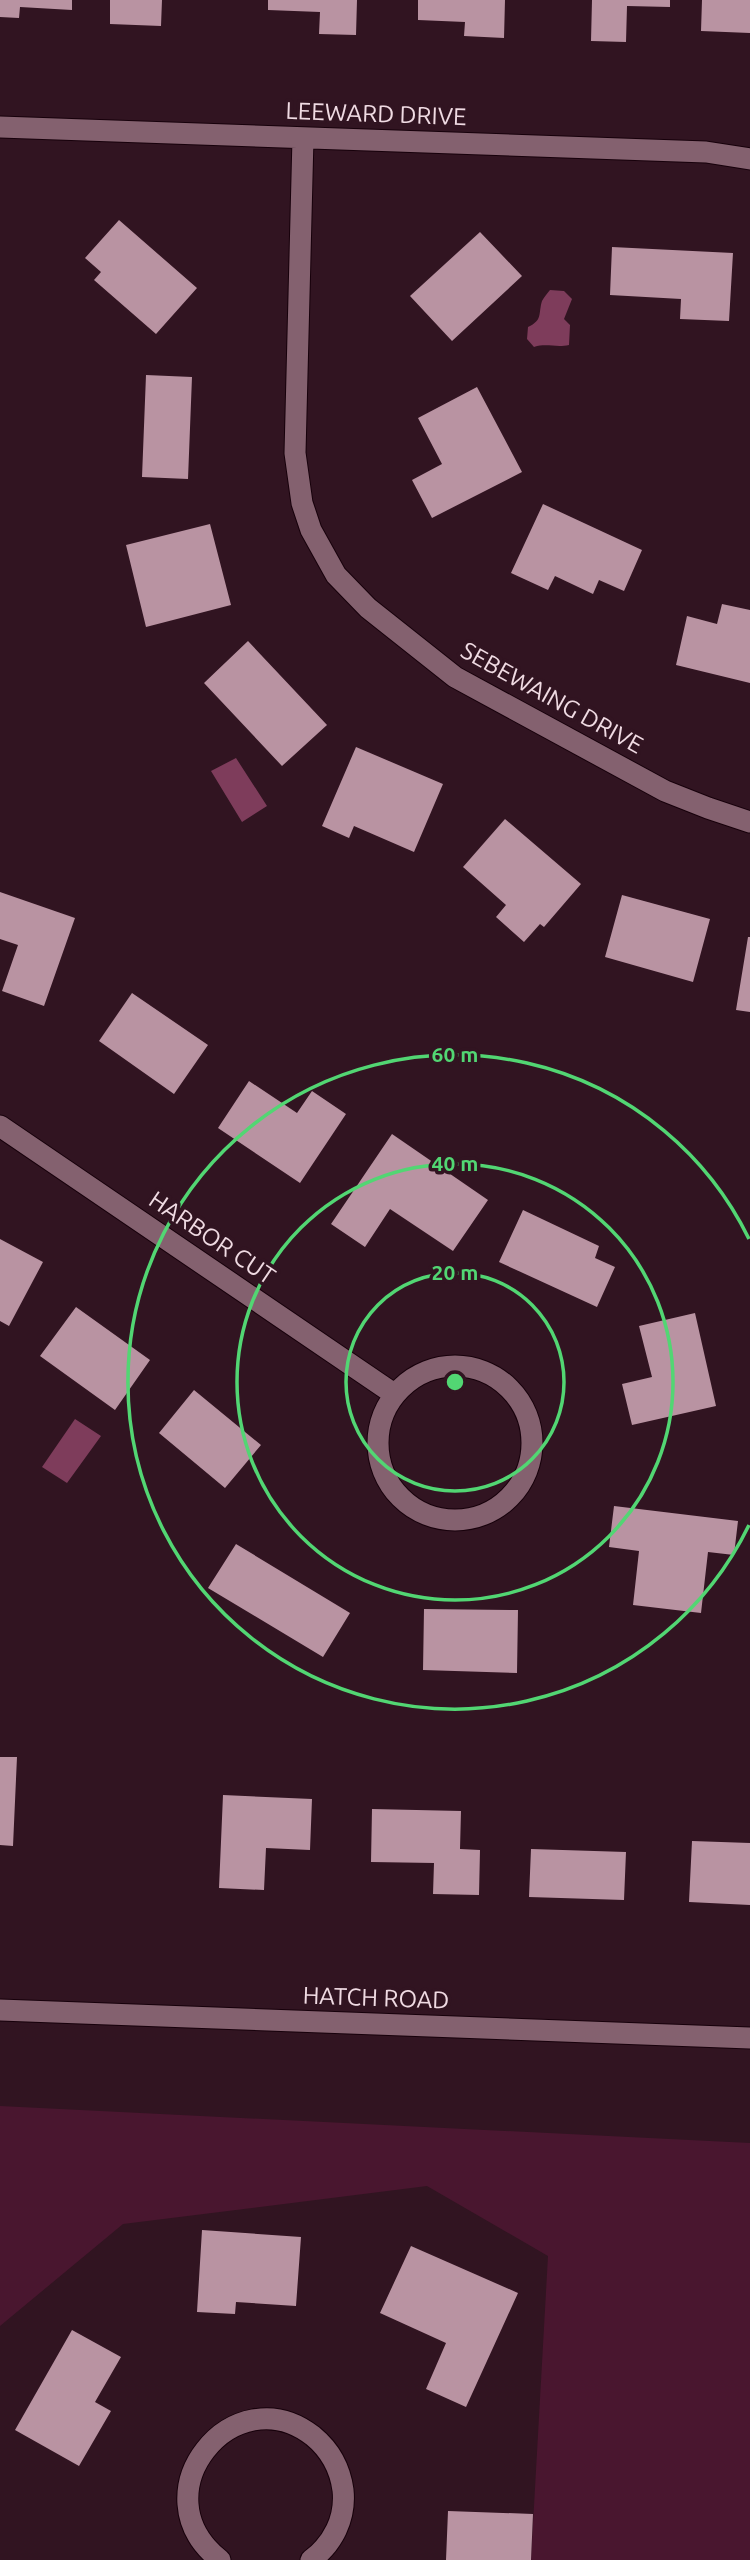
<svg xmlns="http://www.w3.org/2000/svg" width="750" height="2560" font-family="Ubuntu,sans-serif">
<style>
.green{fill:#49162f}
.water{fill:#7e3c5b}
.building{fill:#b993a2}
.lines{fill:none;stroke-linecap:round;stroke-linejoin:round}
.minor-casing{stroke:#17010b;stroke-width:23}
.minor{stroke:#84616f;stroke-width:21}
.ring{fill:none;stroke:#52d673;stroke-width:3.5}
.labels{text-anchor:middle;stroke-width:7;stroke-linejoin:round;paint-order:stroke}
.street-label{font-size:24px;fill:#f0dbe3;stroke:#311421}
.centre{fill:#52d673;stroke:#311421;stroke-width:3.5}
.ring-label{font-size:21px;text-anchor:middle;font-weight:bold;fill:#52d673;stroke:#311421;stroke-width:7;stroke-linejoin:round;paint-order:stroke}
</style>
<rect width="100%" height="100%" fill="#311421"/>
<path class="green" d="M0 2106 750 2143V2560H531L548 2256 427 2186 123 2224 0 2326Z"/>
<path class="water" d="M550 290 564 291 572 299 564 319 570 325 569 345C556 348 547 343 534 347L527 339 528 327C543 320 538 314 542 301 544 297 547 294 550 290Z
M236 758 267 806 242 822 211 771Z
M75 1419 101 1436 67 1483 42 1467Z"/>
<path class="building" d="M0 0H72V10L20 7 19 18 0 17Z
M110 0H162L161 26 110 24Z
M268 0H357L356 35 319 34 320 12 268 10Z
M418 0H505L504 38 464 36 465 22 418 20Z
M592 0H670V7L627 6 626 42 591 41Z
M702 0H750V33L701 31Z
M119 220 197 288 156 334 94 280 101 272 85 258Z
M480 232 522 276 452 341 410 296Z
M612 247 733 253 729 321 680 319 681 299 610 295Z
M146 375 192 377 188 479 142 477Z
M477 387 522 472 432 518 412 480 442 464 418 418Z
M543 504 642 550 624 591 599 580 593 594 555 576 548 590 511 573Z
M210 524 231 605 146 627 126 545Z
M722 604 750 610V683L676 665 687 616 717 624Z
M248 641 327 725 282 766 204 683Z
M356 747 443 784 414 852 354 826 349 838 322 826Z
M505 819 581 884 544 927 540 924 524 942 496 917 506 905 463 867Z
M0 892 75 918 44 1006 2 991 18 945 0 939Z
M622 895 710 919 693 982 605 957Z
M748 937H750V1012L736 1010Z
M132 993 208 1045 174 1094 99 1041Z
M249 1081 297 1113 312 1091 346 1114 300 1183 218 1128Z
M392 1134 488 1200 453 1251 390 1209 365 1247 331 1224Z
M523 1210 599 1246 595 1258 615 1267 597 1307 499 1262Z
M0 1239 43 1262 9 1326 0 1321Z
M76 1307 150 1360 115 1410 40 1356Z
M695 1313 716 1406 632 1425 622 1384 652 1377 639 1326Z
M194 1390 261 1445 225 1488 159 1433Z
M614 1506 738 1521 734 1555 708 1552 701 1613 633 1605 639 1551 609 1547Z
M236 1544 350 1613 323 1657 208 1588Z
M424 1609 518 1610 517 1673 423 1670Z
M0 1757H17L13 1846 0 1845Z
M223 1795 312 1799 310 1850 266 1848 264 1890 219 1888Z
M372 1809 461 1811 460 1849 480 1850 479 1895 433 1894 434 1863 371 1862Z
M692 1841 750 1843V1905L689 1902Z
M531 1849 626 1852 624 1900 529 1897Z
M202 2230 301 2237 296 2306 236 2302 235 2314 197 2312Z
M411 2246 518 2293 466 2407 426 2389 446 2343 380 2313Z
M72 2330 121 2357 95 2402 111 2411 79 2466 15 2430Z
M448 2511 533 2514 531 2560H446Z"/>
<g class="lines">
<defs>
<path id="minor" d="M0 127 706 152 750 159
M303 138 295 453 302 503 311 530 336 575 368 608 455 677 665 791 708 808 750 822
M0 1126 394 1394
M378 1443a77 77 0 1 1 154 0a77 77 0 1 1-154 0Z
M0 2010 750 2038
M220 2560C136 2494 234 2374 313 2436 330 2450 340 2468 343 2490 346 2518 333 2544 311 2560"/>
</defs>
<use href="#minor" class="minor-casing"/>
<use href="#minor" class="minor"/>
</g>
<g class="ring">
<circle cx="455" cy="1382" r="109"/>
<circle cx="455" cy="1382" r="218"/>
<path d="M749 1525A327 327 0 1 1 749 1239"/>
</g>
<g class="labels">
<g class="street-label">
<text transform="translate(376 114) rotate(2)" y="8">LEEWARD DRIVE</text>
<text transform="translate(552 698) rotate(29)" y="8">SEBEWAING DRIVE</text>
<text transform="translate(212 1238) rotate(34)" y="8">HARBOR CUT</text>
<text transform="translate(376 1998) rotate(2)" y="8">HATCH ROAD</text>
</g>
</g>
<circle cx="455" cy="1382" r="10" class="centre"/>
<g class="ring-label">
<text x="455" y="1062">60 m</text>
<text x="455" y="1171">40 m</text>
<text x="455" y="1280">20 m</text>
</g>
</svg>
